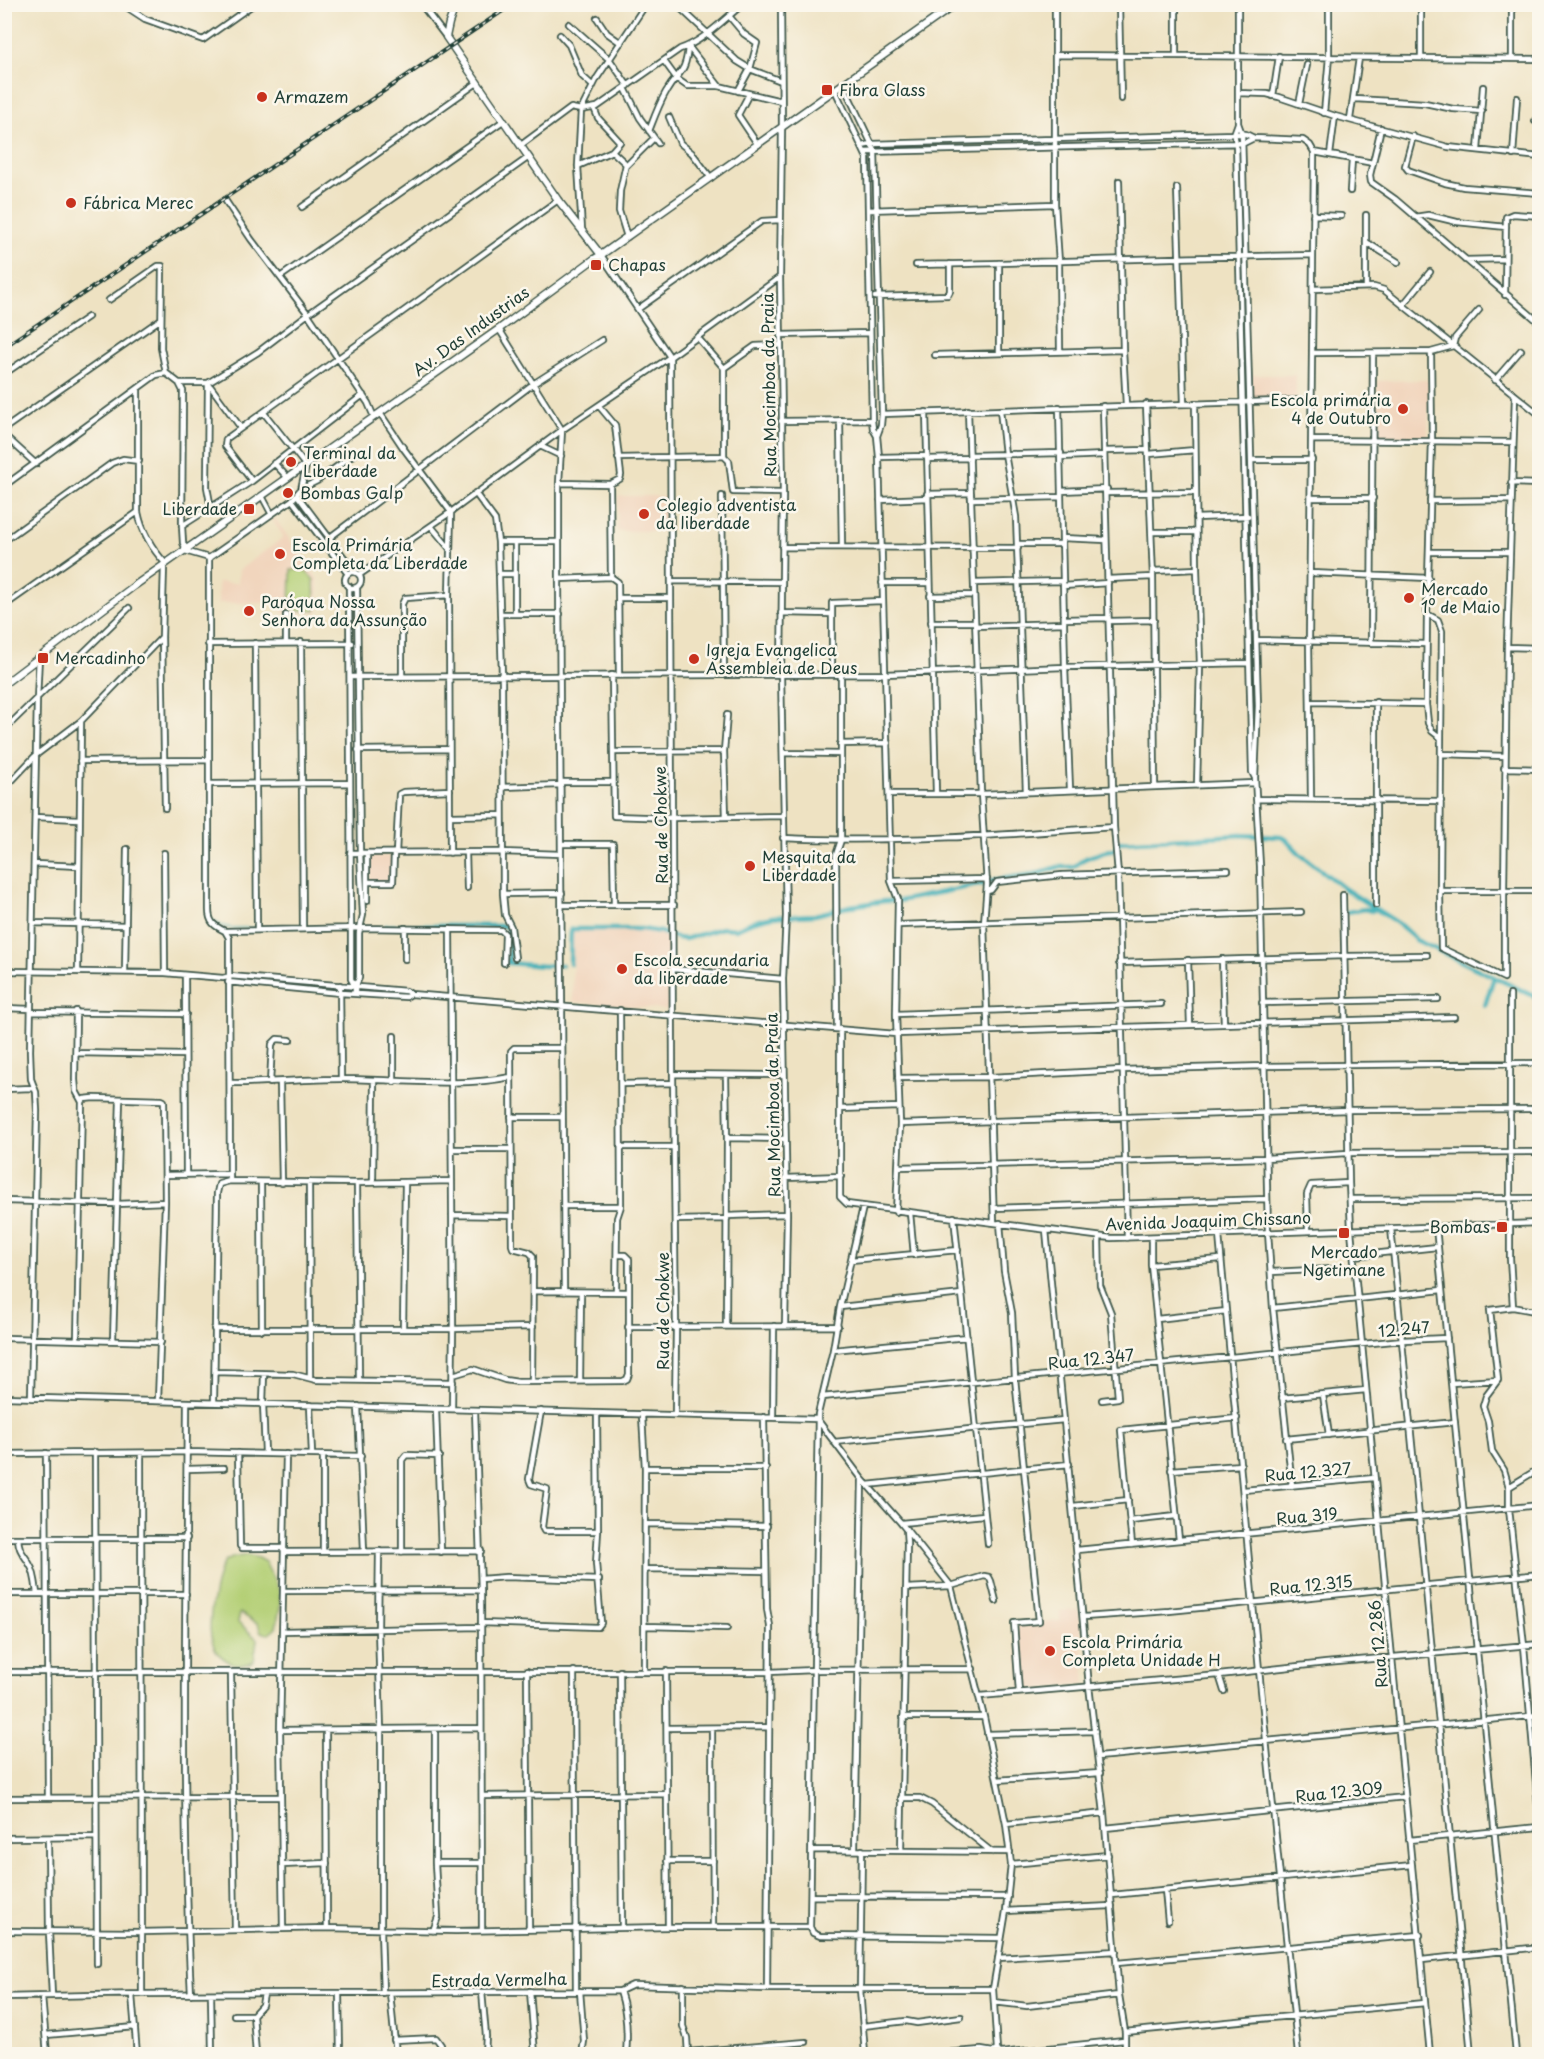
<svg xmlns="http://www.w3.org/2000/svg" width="1544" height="2059" font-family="'Playpen Sans',sans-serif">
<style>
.built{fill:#f1d5bd}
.green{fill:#b3cf75;stroke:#698654;stroke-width:1.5}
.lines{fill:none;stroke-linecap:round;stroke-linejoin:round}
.stream{stroke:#3badb5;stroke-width:1.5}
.canal{stroke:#3badb5;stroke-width:4.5}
.minor-casing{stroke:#3e5649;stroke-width:8}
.major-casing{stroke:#3e5649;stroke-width:9}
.minor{stroke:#fff;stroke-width:4.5}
.major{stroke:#fff;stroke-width:6}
.rail-casing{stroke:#1f3d34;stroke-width:4}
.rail{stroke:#fbf7ec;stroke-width:1.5;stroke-dasharray:4.5;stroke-linecap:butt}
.poi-dot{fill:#c8321e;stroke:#fbf7ec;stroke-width:2}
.labels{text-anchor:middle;stroke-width:5;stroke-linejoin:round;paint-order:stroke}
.poi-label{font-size:16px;fill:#1f3d34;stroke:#fbf7ec;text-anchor:start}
.street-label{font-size:16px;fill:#1f3d34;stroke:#fbf7ec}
</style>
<rect width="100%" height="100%" fill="#fbf7ec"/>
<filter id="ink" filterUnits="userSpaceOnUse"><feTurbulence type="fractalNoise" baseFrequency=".0167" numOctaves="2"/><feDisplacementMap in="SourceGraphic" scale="12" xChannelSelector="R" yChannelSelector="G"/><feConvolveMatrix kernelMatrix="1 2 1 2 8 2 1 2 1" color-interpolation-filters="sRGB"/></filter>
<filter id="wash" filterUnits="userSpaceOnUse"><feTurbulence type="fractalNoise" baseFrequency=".008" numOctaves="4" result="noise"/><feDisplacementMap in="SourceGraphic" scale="24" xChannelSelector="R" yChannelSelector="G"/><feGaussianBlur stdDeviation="1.35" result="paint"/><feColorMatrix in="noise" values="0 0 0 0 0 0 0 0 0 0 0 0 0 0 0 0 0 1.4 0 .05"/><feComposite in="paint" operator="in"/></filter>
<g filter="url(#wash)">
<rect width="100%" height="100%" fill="#eee2c2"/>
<path class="built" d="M1247 375H1296V401L1246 400Z
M1429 380 1428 437 1378 438 1377 381Z
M618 496H670L669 531H617Z
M273 516 318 579V613H282V603H218V582L238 583 239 570 284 537 271 518Z
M370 856H393L392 882 370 881Z
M635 929 659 932 671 937V1010L573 1002 572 930Z
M1079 1610 1086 1684 1021 1690 1015 1625 1060 1621V1611Z"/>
<path class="green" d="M291 570H305L314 580 315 610 290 611Z
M246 1555 258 1558 265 1562 280 1592V1608L276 1627 268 1634 261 1632 258 1624 240 1613 238 1622 257 1639 254 1661C247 1665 240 1666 232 1663 202 1651 210 1614 215 1589 217 1581 219 1568 224 1562 229 1557 239 1557 246 1555Z"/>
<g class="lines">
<path class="stream" d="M214 921 222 926 232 928 300 927"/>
<path class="canal" d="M1117 847 1119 842 1240 835 1281 837 1286 839 1301 855 1313 864 1345 889 1399 924 1416 940 1540 999
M1347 912 1365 909 1372 911 1375 909
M386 926H508L510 951 508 963 544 966 562 965
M570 964 571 929H642L661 932 677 938 685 939 722 928 736 929 752 922 772 917 815 915 851 906 885 901H899L983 884 987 881 1040 873 1058 867H1073L1086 858 1114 849
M1485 1005 1494 977"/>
</g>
</g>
<g filter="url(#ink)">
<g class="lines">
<defs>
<path id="minor" d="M122 4 145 19 203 40 254 4
M421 4 446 37
M676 4 737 61 750 69 781 81
M781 4 782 128 780 277 783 493 781 675 786 916 783 979 787 1214 785 1326
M1055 4V204L1059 262 1060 350
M1119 4 1121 99
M1238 4V123L1242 134 1258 706 1255 778 1260 866 1268 1232 1273 1308 1292 1486
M1421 4V58
M1512 4V59
M729 16 744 34 757 43 750 69 738 91
M597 18 607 33 621 43
M569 24 610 60 628 86
M560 35 569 45 582 76 593 86
M688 46 719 86
M1055 55 1540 59
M1176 56V4
M664 61 677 79 687 86H719L781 101
M843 84 875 151 882 414 881 425 877 436
M625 88 640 118 658 143
M835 90 867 158 872 420 873 429 877 436 879 457 891 881 898 899 896 1014 900 1124 896 1212
M1238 93 1267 94 1279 97 1335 116 1448 147 1540 157
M749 94 738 115 758 145
M1273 96 1279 56
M1355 99 1425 103 1453 109 1482 111
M1299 104 1307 65
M594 108 598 118 620 142 612 151
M1324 113 1329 57V4
M669 117 680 143 692 153 711 178
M1350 119 1359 58
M1535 121 1540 122
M1238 123 1234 134 1236 143 1252 772 1255 778
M1381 128 1370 175 1371 182 1395 199 1540 323
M649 131C654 118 659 104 666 92 678 71 686 75 688 46
M1413 136 1405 166 1408 170 1445 183 1464 187 1540 193
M521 145 571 108 581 110 597 107 680 49C704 41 724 19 743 4
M862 146 871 144 1234 134H1246L1254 138 1303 140 1310 145 1314 152V159L1309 642 1311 799
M1478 150 1483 87
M865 152 1244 143 1254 138
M1314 152 1373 163
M1330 155 1335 116
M1513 155 1517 98
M578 166 612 151 626 164 620 191 619 211 627 237
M626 166 654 138
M1119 181 1123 350 1126 405
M1177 188 1184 403
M1350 191 1352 159
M225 200 251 239 308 314 368 403 374 417
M302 207 477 83
M868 210 1055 204
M1313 215 1341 216
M1366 215V287
M1415 217 1428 215 1457 222 1506 227
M582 230 578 166 581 110 597 78 646 4
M1366 242 1398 262
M601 255 670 357 673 1074 676 1328 675 1415
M1465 260 1505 259
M999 263V352
M916 265C1048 262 1181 257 1313 255
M280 277 503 121
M1313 289 1374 287 1384 290 1540 415
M1505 295 1506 217 1513 214 1540 216
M875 297 948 295 950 291V264
M109 300 158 266H162L161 348 166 373
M1403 305 1430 272
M638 309 762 221 780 220
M499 329 562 430 559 483V579L564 1292
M780 335 870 333
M697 337 724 368V456L729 461 733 492 783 493
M1431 352 1432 440 1427 614 1426 704 1428 723 1432 731 1441 738 1440 891H1504L1507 647 1515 396
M1313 353 1431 352 1453 346 1455 338 1479 310
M935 355 1123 350
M724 368 755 346 780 345
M4 374 88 317
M1495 380 1521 350
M179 383H208L241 428
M138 390V512C142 532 152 549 166 564
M1195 403 1197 569 1200 665 1197 786
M1146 404 1153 577 1155 787
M1103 406 1114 827 1118 874 1127 1238
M1059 407 1065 667 1070 789
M968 410 981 794 987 884 984 923 994 1222
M1000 410 1005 454 1016 517 1026 792
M926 412 936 793
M380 413 404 449 451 512 449 595 450 853
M882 414 1312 400
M840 420 842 547
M781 421 872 420
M4 429 161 319
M4 435 36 464
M1312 440 1512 442
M540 446 561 456
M1104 451 1148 450
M1149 454 1195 450
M970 455 1061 453
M879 457 927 456
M1061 457 1104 455
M618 458 724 456
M927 459 970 458
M1251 460H1312
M274 463 288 478
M252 481 225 446 226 439 558 200
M559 483 610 484 620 479 621 475 615 425 599 406
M1511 483 1540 484
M610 484 611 577
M4 486 156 375 166 373 179 383 183 391 182 526 183 543 186 549
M301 489 317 481 354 454
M1061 491 1107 489
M475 493 495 520 498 542 502 676 503 894 505 915 511 927 515 958
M1107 493 1196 492
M927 494 971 493
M297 495 355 572
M262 496 271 513
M722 496 724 674
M1312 498H1373
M972 499 1061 497
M292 500 348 574
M880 500 928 498
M1430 501 1510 500
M211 508 207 487 208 383 258 352 308 314 529 157
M1196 518 1248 516
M182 526 252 481 363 395
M431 526 450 549
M1151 532H1196
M329 538 533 384 602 340
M1062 538 1106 540
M4 541 112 463 123 459 139 461
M498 542H559
M515 542V614
M1017 544H1062
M782 547 1018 548
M185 551 209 558
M1429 552H1509
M209 558V910C209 922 214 926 225 931L360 928 501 930 505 934 504 963
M209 558 292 500 301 489 306 466 264 413
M164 566 162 637 165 808
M1153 571 1197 569
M345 580a8 8 0 1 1 16 0a8 8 0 1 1-16 0Z
M1311 573 1429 578
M499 574H515
M359 575 451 512 562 430 670 357 780 277
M559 579 611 577 618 582 619 675
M1108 579 1153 577
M671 581 782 582
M882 583H930
M974 583 1063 581
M349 586 351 928V979L355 987
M1063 586 1108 583
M930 596 974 595
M619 598H671
M4 606 138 512
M781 613 832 614
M501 614H560
M1427 614 1438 620 1442 631 1441 738
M286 615V643
M1064 619 1108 618
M1109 621 1154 620
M931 622H975
M976 626 1064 623
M1256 640 1426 644
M301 642 303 929
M255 643 257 929
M1371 643 1373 353
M208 644 352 643
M1507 647 1540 648
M832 674V603L882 601
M612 675 614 816 673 818 783 816
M402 676V604L405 598 449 595
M350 677 885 674 1065 667 1249 663
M1310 702 1426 704
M4 730 129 608
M840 744 888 743
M358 750 449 749
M613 752 724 751
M784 753 841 754
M1442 754 1505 756
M80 761 208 760
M1504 768 1540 769
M561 782H613
M209 784 350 783
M502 787 561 785
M4 789 36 755 81 721 162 637
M889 794H981L1255 783
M1256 799 1441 801
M450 816 502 815
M35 817 79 819
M726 817 724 751 727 715
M783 838C894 843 1004 835 1114 827
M562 844H613L614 904
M466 852 467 888
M164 853 165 973
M350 853 498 852 561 854
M396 853 399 794 403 792 450 790
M35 864 79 866
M891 881 987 879
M368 882H393L394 853
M987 891 991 890 997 882 1062 875 1228 870
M1440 891 1441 948 1504 978V891H1540
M503 894 562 893
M1343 895 1349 1183 1351 1230 1430 2054
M367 901V853
M562 905H674
M1376 905V702
M34 923 126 925
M899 925 1301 912
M450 929 453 1329 452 1409
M225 931 229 938V952L230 1181
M405 959V928
M1222 959 1224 1024
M1188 960 1190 1025
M1119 963 1345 956 1427 955
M673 969 783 979
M4 971 165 973 223 978 230 976 406 991 411 994 896 1034 1454 1017
M78 971 81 721
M125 972 127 849
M185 975 186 1174
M228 982 340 993 406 997 411 994
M340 985 341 1079
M355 994V987L359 978V933L363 915 360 853 357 587
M1510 995V1258L1513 1307 1540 1312
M1262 1003 1438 999
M4 1008 31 1009
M76 1011 75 1080 76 1091 82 1102
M31 1012 186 1014
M896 1014 1161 1004
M837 1028 836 855 841 840V674
M840 1029V1197L847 1204 1111 1238 1540 1223
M394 1036V1082
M76 1053 185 1055
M673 1074 784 1075
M726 1076 727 1138 726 1326
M898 1078 990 1077 1122 1070 1264 1066 1540 1063
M231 1083C268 1083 305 1079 341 1079 398 1079 455 1088 511 1077
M270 1083 272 1044 277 1039 290 1040
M280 1083 282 1183
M621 1084 673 1083
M4 1089 33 1088
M840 1109 899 1107
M511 1117H562
M900 1124 1349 1110 1540 1109
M727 1138 785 1139
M622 1147H674
M452 1149H511
M898 1167 1266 1158 1348 1153 1540 1152
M165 1175 230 1174
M786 1178 841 1176
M261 1182 262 1330
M309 1182 310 1378
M373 1182 374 1081
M357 1183 359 1380
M1350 1199 1540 1198
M4 1201 117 1204 165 1202
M564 1206H621
M863 1207 840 1307 833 1350 818 1414 810 1927 813 1933 820 1936 1001 1938
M994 1208 1267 1199
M910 1213 914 1255
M452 1215 511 1216
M727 1216 787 1214
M954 1217 988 1544
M675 1220 727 1219
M1000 1223 1004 1271 1012 1313 1015 1378 1039 1621 1014 1623 1019 1692
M1436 1227 1516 2054
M1391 1228 1471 2054
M1046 1230 1089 1686 1104 1813 1119 1995 1125 2032V2054
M1308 1230 1307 1194 1311 1185 1349 1183
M1219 1235 1259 1670 1298 2054
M1099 1237 1100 1285 1111 1313 1118 1398 1102 1400
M1151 1238V1265L1179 1540
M1354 1256 1437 1247
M851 1260 958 1250
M1151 1265 1221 1259
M1271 1272 1355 1268
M533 1291 629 1292
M616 1292 617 1218 621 1206 620 1010
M840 1307 962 1294
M1513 1307 1490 1310 1498 1380 1486 1396 1483 1406 1488 1421 1492 1451 1504 1470 1509 1487V1509L1524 1646 1540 1828
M1273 1308 1442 1290
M1535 1312 1540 1354
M1157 1319 1226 1311
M628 1327 838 1326
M214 1329H453L533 1327
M403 1329 405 1182
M4 1338 161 1342
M77 1340 82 1102 84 1099 94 1098 162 1100 164 1101 165 1202 158 1401
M113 1341 120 1100
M833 1350 967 1337
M215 1372 293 1374 316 1380 453 1382
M264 1374 263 1403 265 1453
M453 1375 473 1369 505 1380 518 1382 623 1381 627 1379 629 1374V1259L625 1255H617
M532 1381 533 1256 529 1252 513 1248 512 1245 511 1051 514 1048H562
M580 1381 581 1292
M1451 1383 1498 1380
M1323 1395 1329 1435
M4 1397 817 1419
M822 1397 1403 1340 1447 1338
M31 1398 37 1111 36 1092 31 1079 30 1051 37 699 39 657
M1282 1398 1366 1390
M187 1402C186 1599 181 1797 191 1994
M214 1402 217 1193 219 1184 230 1181 357 1183 452 1181
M310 1405 312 1455
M358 1406 364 1551
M436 1409 441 1552
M475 1410 481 1590 482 1930
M541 1411 529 1479 531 1484 547 1489 542 1527 544 1531H598L597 1414
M642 1416 645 1468 644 1671
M764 1417 767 1609 770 1626 767 1989
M773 1417 774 1326
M817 1419 862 1479 901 1523 951 1586 984 1717 1006 1824 1011 1864 1006 1911 993 1989 997 2050 1001 2054
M1286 1439 1455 1422
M834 1442 1064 1420
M95 1452 97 1964
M46 1453 48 1797
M141 1453 142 1994
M238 1453 240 1546 242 1548H284
M4 1454 187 1452 361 1456
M323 1455V1551
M645 1468H766
M187 1469 224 1468
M1171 1470 1241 1465
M867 1485 1069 1464
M1509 1487 1540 1468
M1244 1490 1374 1478
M1073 1506 1128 1500
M1130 1521 1176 1516
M901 1523 984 1515
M645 1524 767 1526
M4 1538H187
M18 1538C19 1553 24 1553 30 1565 35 1572 36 1586 37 1594
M1132 1545 1121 1430 1237 1418
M1077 1550 1540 1505
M379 1551 378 1628 381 1730V1929L383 1993
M284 1552 481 1551
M402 1552V1460L406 1455 439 1456
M646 1569 766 1571
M481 1579 506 1577 599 1580
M906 1588 951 1586 984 1576 989 1577 991 1581 996 1601
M284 1591 481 1590
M4 1594H186
M1084 1617 1169 1611 1540 1574
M481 1623 598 1627 601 1623 596 1563 598 1531
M645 1626 727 1628
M282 1631 481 1627
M527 1671 529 1929
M574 1671 576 1991
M620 1671 622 1928
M666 1671 668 1927
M4 1672H769L814 1670 973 1669
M231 1673 235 1929
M1219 1675 1224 1691
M980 1696 1219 1675 1326 1663 1540 1644
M903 1717H984
M667 1728 768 1727
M712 1728 713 1927
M280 1730 481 1728
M326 1730 327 1928
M987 1734 1095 1731
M1098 1757 1540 1715
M997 1780 1100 1773
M482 1796 666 1794
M4 1798 280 1797
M901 1798H920L932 1804 992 1852
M1006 1824 1104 1813
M1105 1828 1405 1797
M4 1838 96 1837
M48 1838 49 1932 52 1996
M1409 1840 1539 1827
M812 1850 1010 1852
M855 1850 862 1480
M862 1850 860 1989 865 2054
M901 1851 907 1544 906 1529
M667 1861H713
M435 1863H482
M1011 1864 1108 1855
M282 1865 327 1863
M1165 1890 1168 1921
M1112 1895 1412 1865
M812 1896 1008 1897
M1006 1911 1112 1906
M283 1929 280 1730 286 1454
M4 1931 141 1932 327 1928 456 1931 668 1927H810
M433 1931 438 1917 435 1863V1729
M998 1958 1116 1951
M1422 1960 1540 1947
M1117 1963 1420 1935
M683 1986V2026L687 2038 688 2054
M530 1991 535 2054
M580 1991 584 2041 582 2054
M620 1991C627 2012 628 2032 626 2054
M482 1992 486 2036 485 2054
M339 1993 340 2054
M390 1993 396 2054
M211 1994 212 2054
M132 1995 137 2054
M4 1997 142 1994 620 1991 633 1985 767 1989H993
M42 1997 47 2054
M994 2002 1027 2006 1119 1995
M234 2015H253
M863 2026 906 2021 917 2023 961 2017
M1125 2032 1425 2003
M46 2035 135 2027
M394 2040 436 2038 441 2045 440 2054
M688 2052 806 2042
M1001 2053 1124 2040
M5 2054V1997
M256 2054 253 2015 262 2005 264 1994
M931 2054 981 2050 993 2052 997 2050"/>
<path id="major" d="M456 4 449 23 446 37 558 200 601 255
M4 684 134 586 499 329 594 259 601 255 956 4"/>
</defs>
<use href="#minor" class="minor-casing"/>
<use href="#major" class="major-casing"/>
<use href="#minor" class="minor"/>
<use href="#major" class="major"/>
<defs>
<path id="rail" d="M4 347 513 4"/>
</defs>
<use href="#rail" class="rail-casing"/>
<use href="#rail" class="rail"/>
</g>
</g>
<g class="poi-dot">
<rect x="821" y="84" width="12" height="12" rx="3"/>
<circle cx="262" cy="97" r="6"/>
<circle cx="71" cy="203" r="6"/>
<rect x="590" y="259" width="12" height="12" rx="3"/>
<circle cx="1403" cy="409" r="6"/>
<circle cx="291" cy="462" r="6"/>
<circle cx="288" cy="493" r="6"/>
<rect x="243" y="503" width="12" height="12" rx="3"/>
<circle cx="644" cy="514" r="6"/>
<circle cx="280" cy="554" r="6"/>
<circle cx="1409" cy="598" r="6"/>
<circle cx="249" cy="611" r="6"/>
<rect x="37" y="652" width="12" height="12" rx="3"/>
<circle cx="694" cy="659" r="6"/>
<circle cx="750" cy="866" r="6"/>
<circle cx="622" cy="969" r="6"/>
<rect x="1496" y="1221" width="12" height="12" rx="3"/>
<rect x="1338" y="1227" width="12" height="12" rx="3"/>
<circle cx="1050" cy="1651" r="6"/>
</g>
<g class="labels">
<g class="poi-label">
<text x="839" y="96">Fibra Glass</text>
<text x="274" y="103">Armazem</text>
<text x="83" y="209">Fábrica Merec</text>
<text x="608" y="271">Chapas</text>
<text x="1391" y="406" text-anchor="end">Escola primária<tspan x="1391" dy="18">4 de Outubro</tspan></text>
<text x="303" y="459">Terminal da<tspan x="303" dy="18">Liberdade</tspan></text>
<text x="300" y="499">Bombas Galp</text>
<text x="656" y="511">Colegio adventista<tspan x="656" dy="18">da liberdade</tspan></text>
<text x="237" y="515" text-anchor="end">Liberdade</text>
<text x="292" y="551">Escola Primária<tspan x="292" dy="18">Completa da Liberdade</tspan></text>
<text x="1421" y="595">Mercado<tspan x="1421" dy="18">1º de Maio</tspan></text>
<text x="261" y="608">Paróqua Nossa<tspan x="261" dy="18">Senhora da Assunção</tspan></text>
<text x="706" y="656">Igreja Evangelica<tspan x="706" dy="18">Assembleia de Deus</tspan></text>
<text x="55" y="664">Mercadinho</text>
<text x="762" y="863">Mesquita da<tspan x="762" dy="18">Liberdade</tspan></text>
<text x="634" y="966">Escola secundaria<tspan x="634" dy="18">da liberdade</tspan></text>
<text x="1490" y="1233" text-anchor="end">Bombas</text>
<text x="1344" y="1258" text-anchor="middle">Mercado<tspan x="1344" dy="18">Ngetimane</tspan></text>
<text x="1062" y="1648">Escola Primária<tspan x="1062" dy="18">Completa Unidade H</tspan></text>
</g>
<g class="street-label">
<text transform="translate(471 331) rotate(-36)" y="6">Av. Das Industrias</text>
<text transform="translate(769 385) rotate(-91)" y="6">Rua Mocimboa da Praia</text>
<text transform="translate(661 825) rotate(-91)" y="6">Rua de Chokwe</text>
<text transform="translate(773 1105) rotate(-91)" y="6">Rua Mocimboa da Praia</text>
<text transform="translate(1208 1221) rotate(-2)" y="6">Avenida Joaquim Chissano</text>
<text transform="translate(663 1311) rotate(-90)" y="6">Rua de Chokwe</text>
<text transform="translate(1404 1329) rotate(-5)" y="6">12.247</text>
<text transform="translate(1091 1359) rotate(-6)" y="6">Rua 12.347</text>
<text transform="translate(1308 1472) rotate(-5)" y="6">Rua 12.327</text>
<text transform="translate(1307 1516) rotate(-5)" y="6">Rua 319</text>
<text transform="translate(1311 1585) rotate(-6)" y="6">Rua 12.315</text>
<text transform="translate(1378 1644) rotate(-95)" y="6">Rua 12.286</text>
<text transform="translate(1339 1792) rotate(-6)" y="6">Rua 12.309</text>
<text transform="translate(499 1980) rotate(-1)" y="6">Estrada Vermelha</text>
</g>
</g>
<rect width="1544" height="2059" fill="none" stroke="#fbf7ec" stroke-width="24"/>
</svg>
